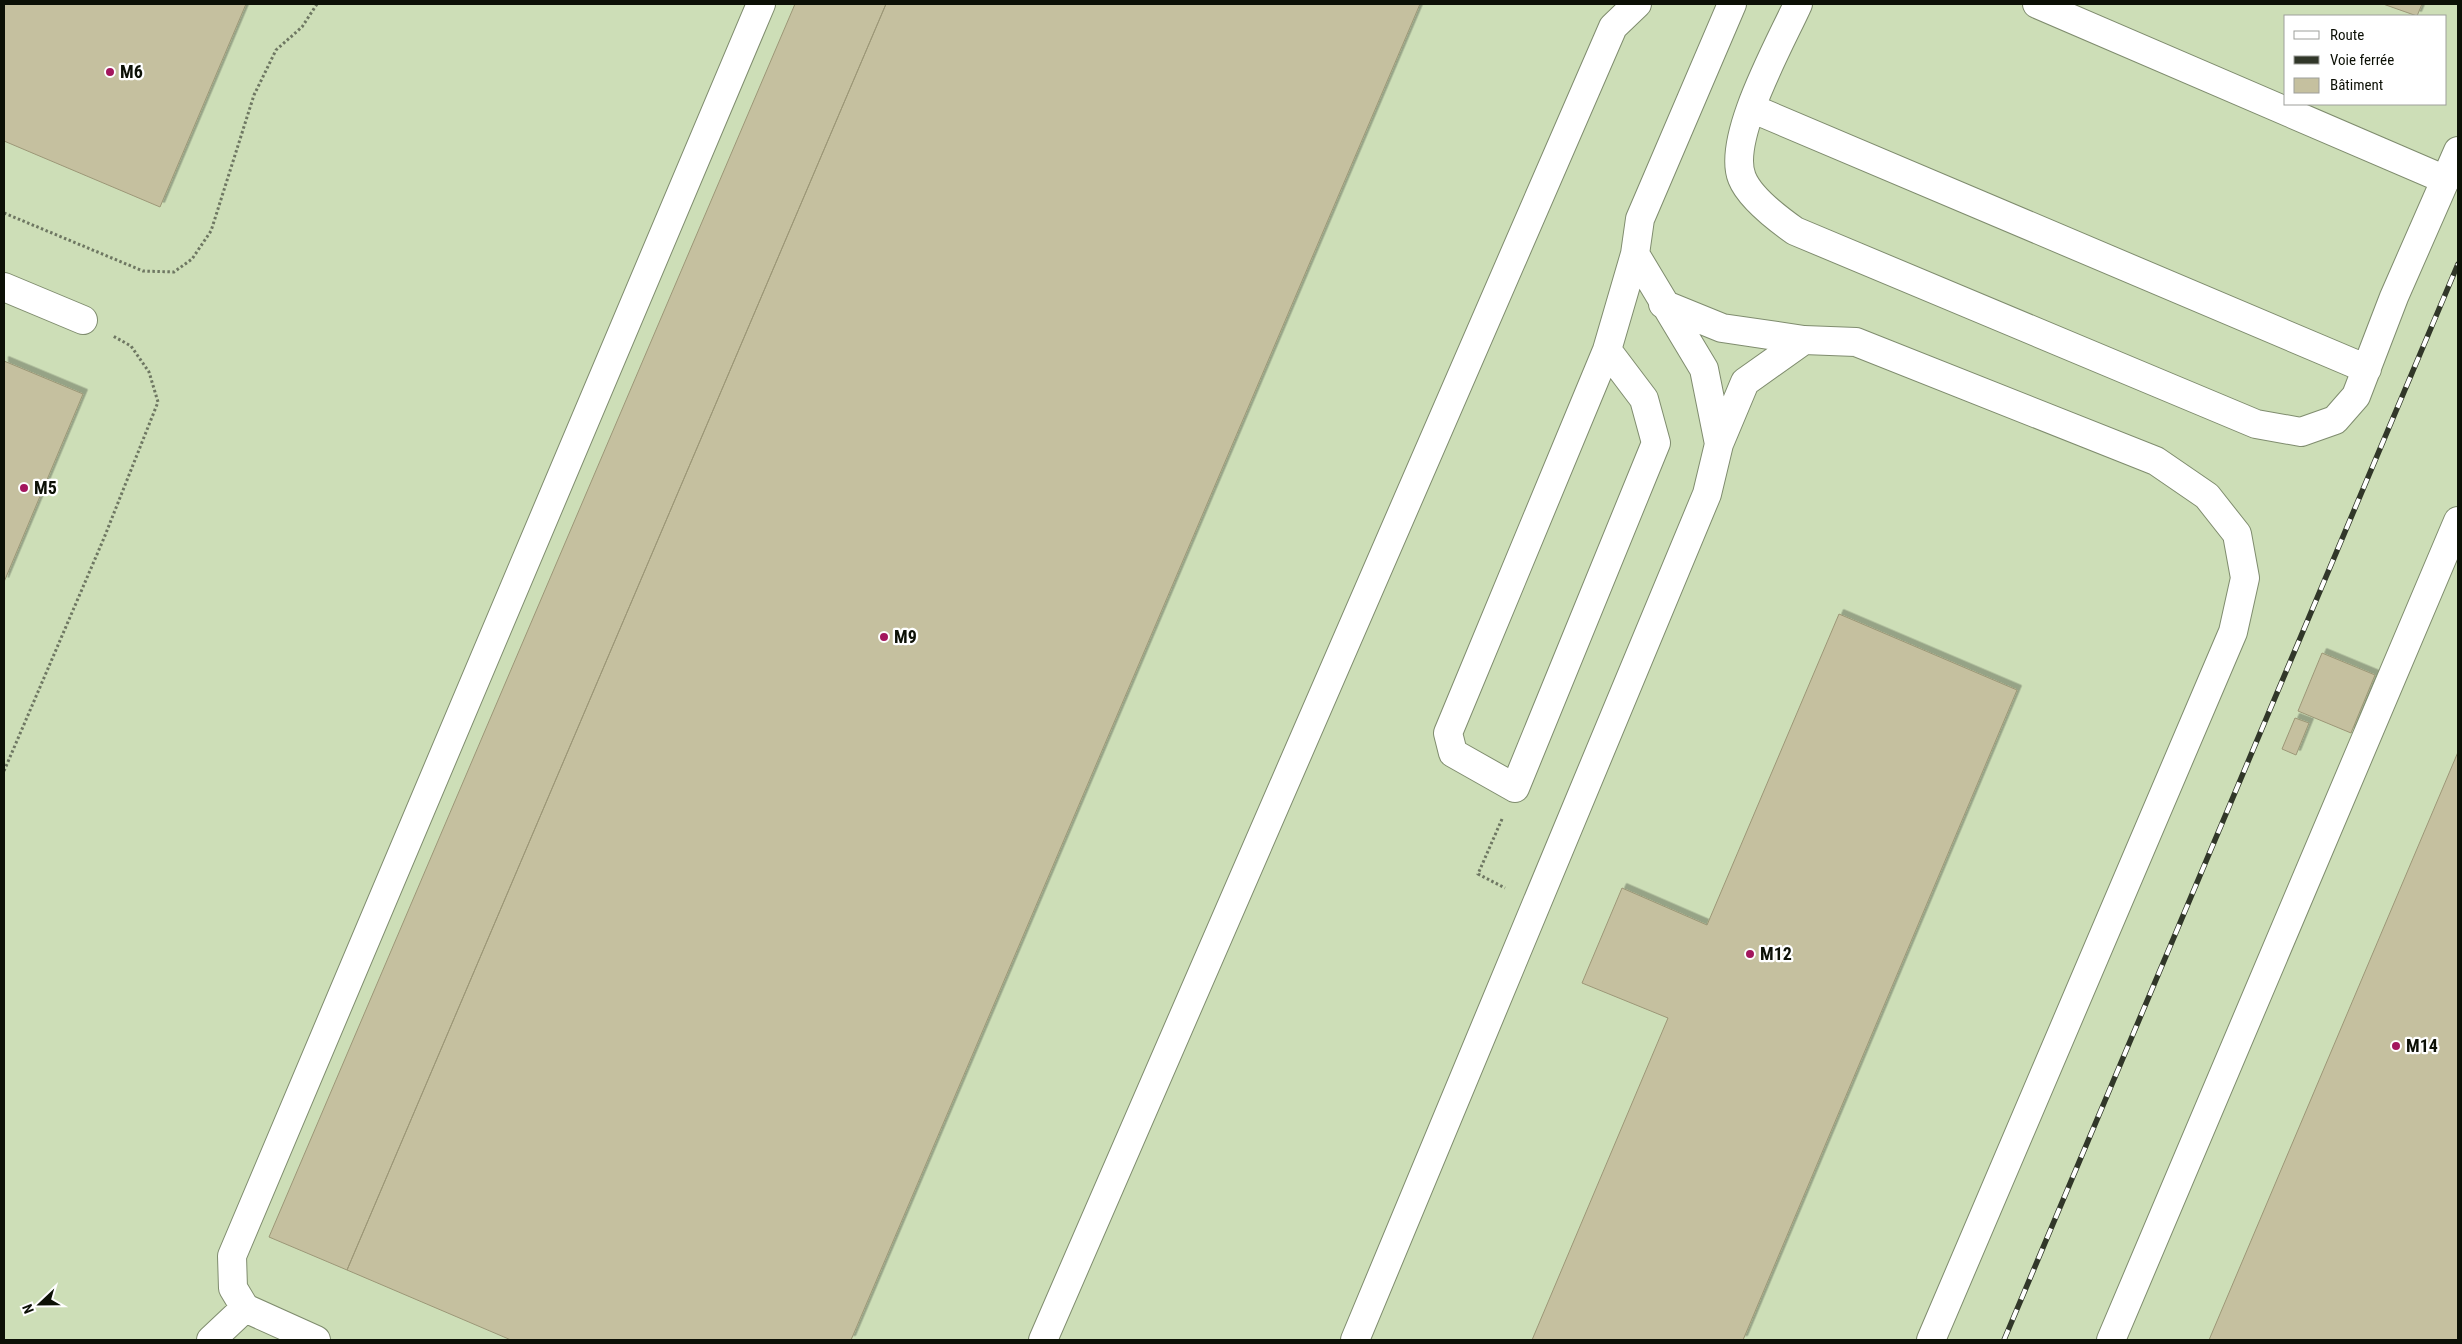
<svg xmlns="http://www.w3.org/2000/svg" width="2462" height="1344" font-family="'Roboto Condensed',sans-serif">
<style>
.built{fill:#cddeb7;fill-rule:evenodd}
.building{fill:#c5c09f;stroke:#9c9777;filter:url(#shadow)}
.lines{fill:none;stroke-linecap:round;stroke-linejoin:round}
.minor-casing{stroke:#7f8c6e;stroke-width:30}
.path{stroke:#6e7762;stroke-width:3;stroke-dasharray:2.5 2.5;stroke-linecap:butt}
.minor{stroke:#fff;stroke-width:28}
.rail-casing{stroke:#313729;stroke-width:5.5}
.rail{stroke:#fff;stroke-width:4;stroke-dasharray:11;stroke-linecap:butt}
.poi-dot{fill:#a3165d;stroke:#fff;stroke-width:2}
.labels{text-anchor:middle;stroke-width:4.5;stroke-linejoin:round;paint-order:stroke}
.poi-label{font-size:18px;font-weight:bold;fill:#0c1006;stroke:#fff;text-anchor:start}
</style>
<defs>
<filter id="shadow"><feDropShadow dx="4.5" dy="-4.5" stdDeviation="0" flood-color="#0004"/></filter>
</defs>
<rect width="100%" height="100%" fill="#dbeac9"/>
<path class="built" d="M4 4H2458V1340H4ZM2286 16H2446V104H2286Z"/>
<path class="building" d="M4 4H246L160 207 4 141Z
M795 4H886L347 1270 269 1237Z
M886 4H1420L851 1340H511L347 1270Z
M2383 4H2422L2417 16Z
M4 361 83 394 4 582Z
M1839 614 2017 690 1743 1340H1532L1668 1018 1582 983 1622 888 1707 925Z
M2322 653 2375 675 2351 733 2298 711Z
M2295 718 2309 723 2296 755 2282 749Z
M2458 752V1340H2209Z"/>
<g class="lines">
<defs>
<path id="minor" d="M1798 4C1781 42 1726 139 1742 178 1750 198 1778 219 1795 231L2256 424 2301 432 2335 420 2356 396 2394 297 2458 151
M2037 4 2446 180
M1751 108 2367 369
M4 287 83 320
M1663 304 1722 328 1804 340 1856 342 2156 461 2207 496 2237 534 2245 578 2233 632 1931 1340
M1607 350 1644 399 1656 443 1515 788 1453 753 1448 733 1607 350 1635 254
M1719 444 1745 382 1804 340
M211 1340 245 1308
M316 1340 245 1308 233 1288 232 1256 761 4
M1043 1340 1613 27 1637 4
M1355 1340 1707 494 1719 444 1704 369 1635 254 1640 219 1732 4
M2111 1340 2458 521"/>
</defs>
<use href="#minor" class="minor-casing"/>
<path class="path" d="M4 213 143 271 174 272 192 259 211 231 254 95 276 50 302 27 317 4
M4 771 104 538 158 402 149 372 131 346 113 336
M1502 819 1478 874 1505 888"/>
<use href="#minor" class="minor"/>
<defs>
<path id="rail" d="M2004 1340 2458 264"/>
</defs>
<use href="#rail" class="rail-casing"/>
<use href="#rail" class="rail"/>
</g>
<g class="poi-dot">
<circle cx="110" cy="72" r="5"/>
<circle cx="24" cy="488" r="5"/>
<circle cx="884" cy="637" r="5"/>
<circle cx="1750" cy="954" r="5"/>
<circle cx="2396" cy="1046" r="5"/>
</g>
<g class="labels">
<g class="poi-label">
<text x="120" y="78">M6</text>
<text x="34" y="494">M5</text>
<text x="894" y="643">M9</text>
<text x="1760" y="960">M12</text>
<text x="2406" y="1052">M14</text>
</g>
</g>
<rect width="2462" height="1344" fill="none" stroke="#0c1006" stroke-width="10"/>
<rect x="2284" y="15" width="162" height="90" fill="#ffffff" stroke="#9e9f9b"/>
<rect x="2294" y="31" width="25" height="8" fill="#ffffff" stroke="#9e9f9b"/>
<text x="2330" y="40" font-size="15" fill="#0c1006">Route</text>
<rect x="2294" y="56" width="25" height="8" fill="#313729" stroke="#9e9f9b"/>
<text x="2330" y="65" font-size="15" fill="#0c1006">Voie ferrée</text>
<rect x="2294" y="78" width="25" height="15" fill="#c5c09f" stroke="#9e9f9b"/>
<text x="2330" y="90" font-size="15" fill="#0c1006">Bâtiment</text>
<g transform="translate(40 1304) rotate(248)" stroke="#ffffff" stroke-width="4" paint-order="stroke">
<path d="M0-4L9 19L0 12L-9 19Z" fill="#0c1006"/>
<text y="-8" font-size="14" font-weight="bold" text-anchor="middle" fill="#0c1006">N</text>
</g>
</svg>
